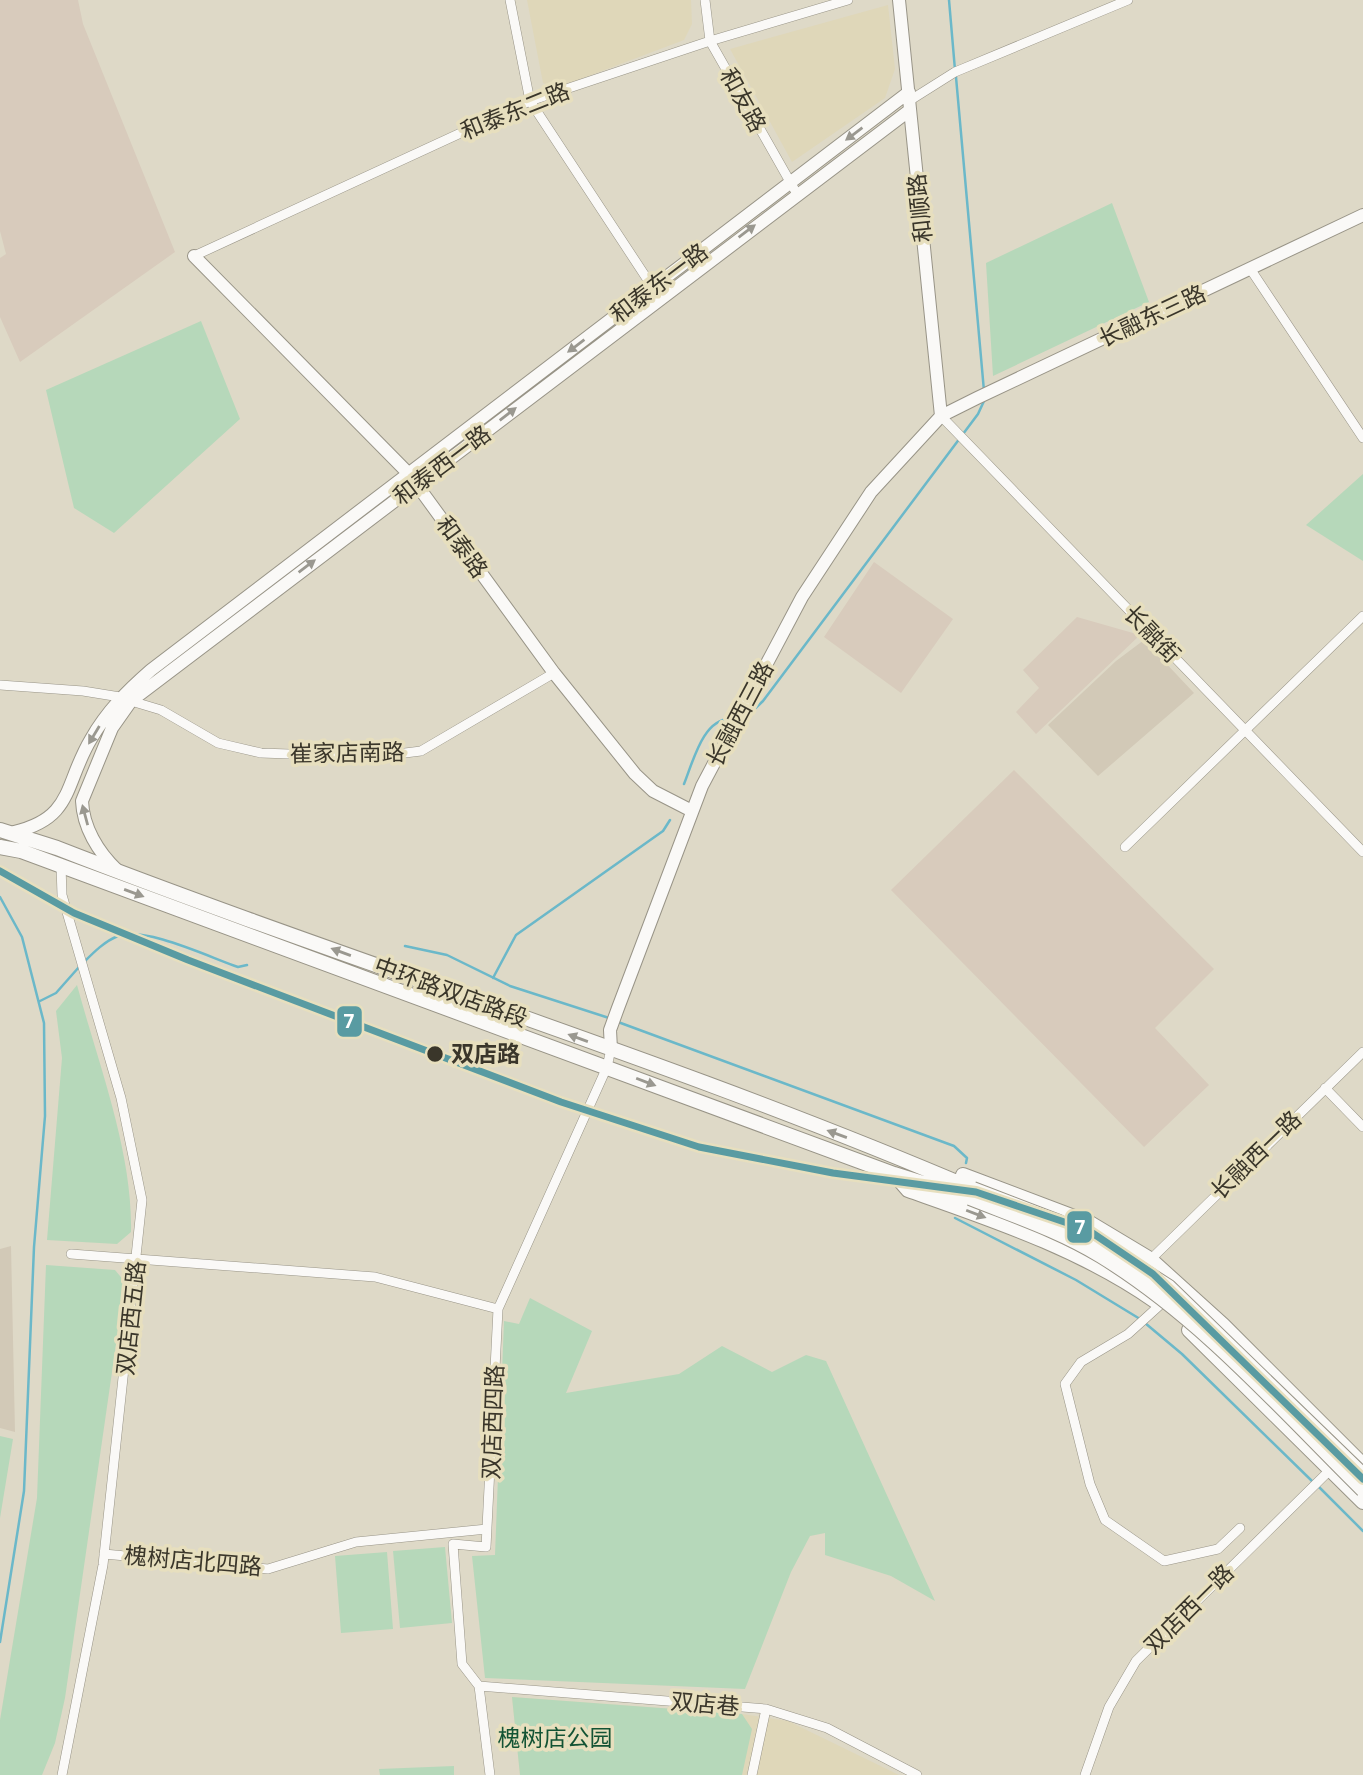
<svg xmlns="http://www.w3.org/2000/svg" width="1363" height="1775" font-family="'Noto Sans','Noto Sans SC',sans-serif">
<style>
.built{fill:#dfd7b9}
.industrial{fill:#d8cbbc}
.education{fill:#d2c9b7}
.green{fill:#b6d8ba}
.lines{fill:none;stroke-linecap:round;stroke-linejoin:round}
.stream{stroke:#6bb8c9;stroke-width:2.5}
.street-casing{stroke:#989487;stroke-width:10}
.secondary-casing{stroke:#989487;stroke-width:14}
.primary-casing{stroke:#989487;stroke-width:16}
.street{stroke:#faf9f7;stroke-width:9}
.secondary{stroke:#faf9f7;stroke-width:12}
.primary{stroke:#faf9f7;stroke-width:14}
.primary-bridge-casing{stroke:#989487;stroke-width:16;stroke-linecap:butt}
.primary-bridge{stroke:#faf9f7;stroke-width:14}
.metro-1-casing{stroke:#e7dfbe;stroke-width:12}
.metro-1{stroke:#599ba2;stroke-width:7}
.oneway{fill:#9a9890}
.stop-dot{fill:#3a362a;stroke:#e7dfbe;stroke-width:2.5}
.labels{text-anchor:middle;stroke-width:7;stroke-linejoin:round;paint-order:stroke}
.street-label{font-size:23px;fill:#3a362a;stroke:#e7dfbe}
.stop-label{font-size:23px;font-weight:bold;fill:#3a362a;stroke:#e7dfbe;text-anchor:start}
.park-label{font-size:23px;fill:#135334;stroke:#e7dfbe}
.line-badge{stroke:#e7dfbe;stroke-width:2.5}
.badge-label{font-size:19px;text-anchor:middle;font-weight:bold;fill:#fff}
</style>
<rect width="100%" height="100%" fill="#ded9c7"/>
<path class="built" d="M527 0H691L692 24 684 40 557 88 543 83Z
M888 5 895 69 885 98 792 162 730 49Z
M512 1697 742 1714 788 1721 899 1775H520Z"/>
<path class="industrial" d="M0 0H78L83 24 175 252 20 362 0 317V258L6 254 0 231Z
M874 562 953 619 901 693 824 637Z
M1077 617 1140 635 1036 734 1016 712 1039 688 1023 670Z
M1014 770 1214 969 1155 1028 1209 1085 1144 1147 891 890Z"/>
<path class="education" d="M1144 640 1194 693 1098 776 1048 725 1116 661Z
M11 1246 15 1432 0 1428V1249Z"/>
<path class="green" d="M1112 203 1149 302 993 376 986 263Z
M201 321 240 419 114 533 74 508 46 390Z
M1363 474V561L1306 525Z
M77 985C98 1063 133 1152 131 1232L117 1244 47 1240 62 1058 56 1011Z
M46 1265 115 1270 125 1282 65 1698 55 1743 42 1775H0V1720L37 1498Z
M530 1298 592 1331 566 1393 679 1374 722 1346 772 1372 806 1355 826 1361 935 1601 891 1576 825 1555V1533L810 1536 791 1572 745 1689 485 1678 472 1556 495 1555 504 1321 519 1324Z
M0 1436 13 1439 0 1518Z
M445 1547 452 1623 400 1628 393 1551Z
M387 1552 393 1629 341 1633 335 1556Z
M512 1697 742 1714 752 1729 742 1775H520Z
M454 1766V1775H380L379 1769Z"/>
<g class="lines">
<path class="stream" d="M949 0 955 70
M956 77 984 391
M744 719 763 701 978 414 984 401
M684 784C693 762 703 718 731 719
M0 897 22 937 44 1023 45 1116 34 1247 24 1491 0 1642
M405 946 447 955 510 986 609 1018
M84 962C94 952 105 941 118 936 145 926 211 958 238 967L247 965
M493 978 516 935 663 831 670 820
M40 1001 56 993 79 967
M618 1022 954 1146 967 1158 966 1163
M955 1218 1076 1280 1140 1319
M1145 1323 1182 1354 1313 1482
M1318 1486 1363 1531"/>
<defs>
<path id="street" d="M510 0 530 101 659 297
M705 0 710 41 797 194
M909 101 955 72 1128 0
M194 256 530 101 710 41 848 0
M1251 270 1363 438
M941 416 1363 852
M0 685 83 691 120 697
M131 701 161 710 218 743 261 753 373 757 421 751 554 673
M1125 847 1363 616
M61 866 62 895 121 1098 142 1200 103 1565 62 1775
M1325 1088 1363 1127
M71 1254 375 1277 498 1309
M1149 1261 1363 1052
M1160 1305 1128 1334 1081 1362 1065 1384 1090 1484 1105 1520 1164 1561 1218 1549 1240 1528
M104 1554 268 1569 356 1542 487 1529
M479 1686 766 1709 827 1728 917 1775
M490 1775 479 1686 462 1664 453 1544 486 1547 498 1309 607 1067 611 1049
M752 1775 766 1709
M1085 1775 1109 1707 1136 1661 1331 1469"/>
<path id="secondary" d="M899 0 941 416
M194 256 409 474 554 673 635 774 653 791 692 811
M14 832C74 818 64 784 91 739 107 711 127 691 151 670L909 92
M117 870C98 852 83 827 82 801L112 728 131 701 910 110
M611 1049 610 1030 618 1008 702 786 802 597 871 492 941 416 977 398 1363 215"/>
<path id="primary" d="M0 830 57 848C360 966 674 1061 973 1189
M0 847 21 851 894 1174 970 1198
M895 1175 908 1190C993 1220 1081 1249 1155 1301
M963 1175 1090 1223 1150 1259 1223 1325 1363 1465
M1189 1330 1363 1502"/>
</defs>
<use href="#street" class="street-casing"/>
<use href="#secondary" class="secondary-casing"/>
<use href="#primary" class="primary-casing"/>
<use href="#street" class="street"/>
<use href="#secondary" class="secondary"/>
<use href="#primary" class="primary"/>
<defs>
<path id="primary-bridge" d="M973 1189 1059 1222 1102 1244 1169 1287 1363 1475
M970 1198C1015 1216 1060 1231 1101 1256 1202 1318 1280 1408 1363 1490"/>
</defs>
<use href="#primary-bridge" class="primary-bridge-casing"/>
<use href="#primary-bridge" class="primary-bridge"/>
<defs>
<path id="metro-1" d="M0 871 74 913 188 960 561 1102 699 1147 833 1173 976 1192 1088 1230 1153 1274 1363 1479"/>
</defs>
<use href="#metro-1" class="metro-1-casing"/>
<use href="#metro-1" class="metro-1"/>
</g>
<defs><path id="oneway-solid" d="M-6-.8H1V-3.2L6.5 0L1 3.2V.8H-6Z" transform="scale(1.75)"/></defs>
<g class="oneway">
<use href="#oneway-solid" transform="translate(854 134) rotate(143)"/>
<use href="#oneway-solid" transform="translate(747 231) rotate(-37)"/>
<use href="#oneway-solid" transform="translate(576 346) rotate(143)"/>
<use href="#oneway-solid" transform="translate(508 414) rotate(-38)"/>
<use href="#oneway-solid" transform="translate(307 566) rotate(-37)"/>
<use href="#oneway-solid" transform="translate(94 735) rotate(121)"/>
<use href="#oneway-solid" transform="translate(85 815) rotate(-105)"/>
<use href="#oneway-solid" transform="translate(134 893) rotate(20)"/>
<use href="#oneway-solid" transform="translate(341 952) rotate(-160)"/>
<use href="#oneway-solid" transform="translate(578 1038) rotate(-160)"/>
<use href="#oneway-solid" transform="translate(646 1082) rotate(21)"/>
<use href="#oneway-solid" transform="translate(837 1134) rotate(-160)"/>
<use href="#oneway-solid" transform="translate(976 1214) rotate(21)"/>
</g>
<circle class="stop-dot" cx="435" cy="1054" r="9"/>
<g class="labels">
<g class="street-label">
<text transform="translate(743 100) rotate(61)" y="8">和友路</text>
<text transform="translate(515 111) rotate(-22)" y="8">和泰东二路</text>
<text transform="translate(920 208) rotate(-96)" y="8">和顺路</text>
<text transform="translate(659 283) rotate(-37)" y="8">和泰东一路</text>
<text transform="translate(1152 316) rotate(-25)" y="8">长融东三路</text>
<text transform="translate(442 465) rotate(-37)" y="8">和泰西一路</text>
<text transform="translate(462 547) rotate(54)" y="8">和泰路</text>
<text transform="translate(1152 634) rotate(46)" y="8">长融街</text>
<text transform="translate(740 714) rotate(-62)" y="8">长融西三路</text>
<text transform="translate(347 753) rotate(-1)" y="8">崔家店南路</text>
<text transform="translate(451 992) rotate(20)" y="8">中环路双店路段</text>
<text transform="translate(1256 1155) rotate(-44)" y="8">长融西一路</text>
<text transform="translate(131 1318) rotate(-84)" y="8">双店西五路</text>
<text transform="translate(493 1422) rotate(-88)" y="8">双店西四路</text>
<text transform="translate(193 1561) rotate(5)" y="8">槐树店北四路</text>
<text transform="translate(1189 1609) rotate(-45)" y="8">双店西一路</text>
<text transform="translate(705 1704) rotate(5)" y="8">双店巷</text>
</g>
<g class="stop-label">
<text x="451" y="1062">双店路</text>
</g>
<g class="park-label">
<text x="555" y="1746">槐树店公园</text>
</g>
</g>
<g class="line-badge">
<rect x="336" y="1005" width="27" height="33" rx="7" fill="#599ba2"/>
<rect x="1066" y="1210" width="27" height="34" rx="7" fill="#599ba2"/>
</g>
<g class="badge-label">
<text x="349" y="1028">7</text>
<text x="1080" y="1234">7</text>
</g>
</svg>
